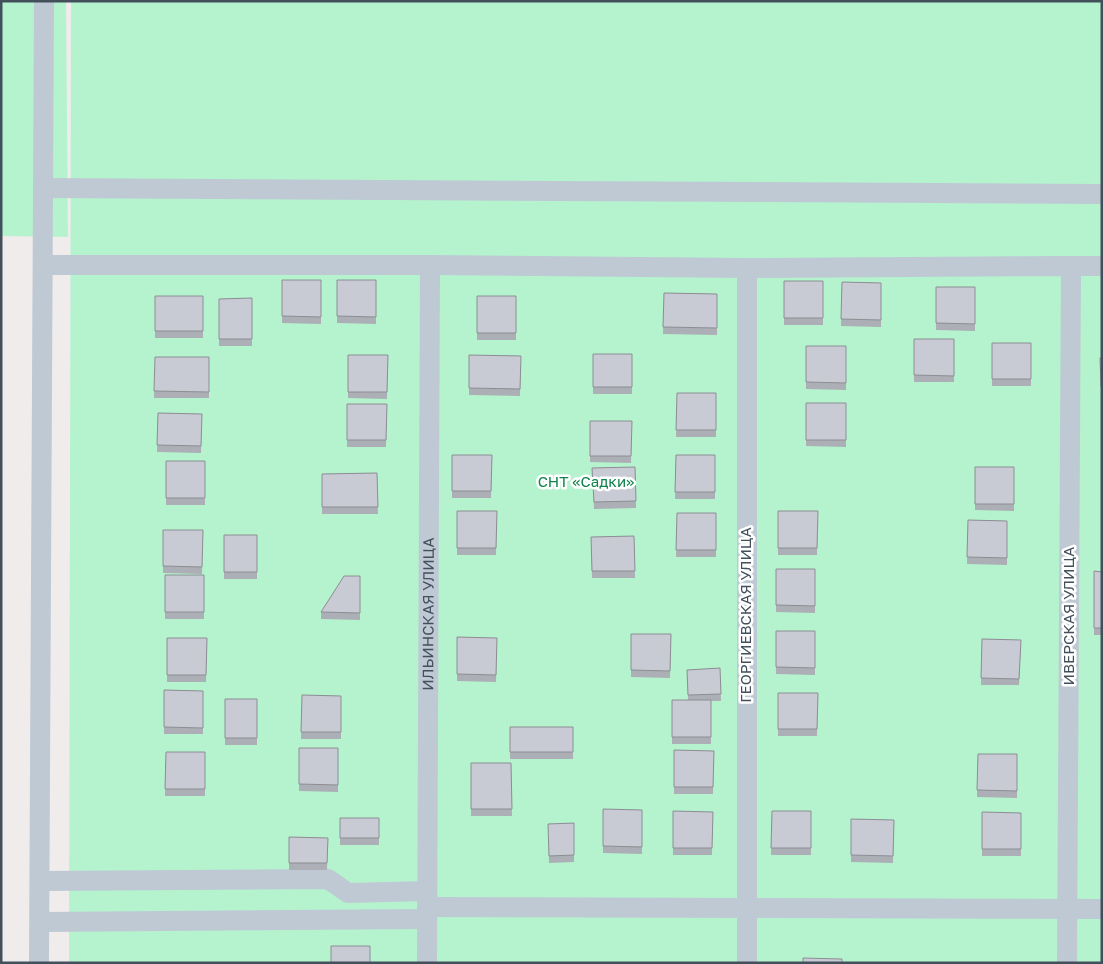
<svg xmlns="http://www.w3.org/2000/svg" width="1103" height="964" font-family="'Golos Text',sans-serif">
<style>
.green{fill:#b5f3ce}
.lines{fill:none;stroke-linecap:round;stroke-linejoin:round}
.minor{stroke:#bec9d4;stroke-width:20}
.wall{fill:#acafb5}
.building{fill:#c8cbd3;stroke:#8c8e94}
.labels{text-anchor:middle;stroke-width:5;stroke-linejoin:round;paint-order:stroke}
.park-label{font-size:15px;fill:#0e834b;stroke:#fff}
.street-label{font-size:15px;fill:#43505c;stroke:#fff}
</style>
<rect width="100%" height="100%" fill="#f0ecec"/>
<path class="green" d="M1 1H66L68 237 1 236Z
M71 1H1102V963H69Z"/>
<g class="lines">
<g class="minor">
<path d="M44 188 1102 194"/>
<path d="M43 265H430L747 268 1071 266 1067 963"/>
<path d="M1071 266H1102"/>
<path d="M40 881 328 879 348 893 427 891"/>
<path d="M427 907 1102 909"/>
<path d="M40 922 426 919"/>
<path d="M39 963 44 1"/>
<path id="s1" d="M427 963 430 265"/>
<path d="M747 963V268"/>
</g>
</g>
<path class="wall" d="M282 280H321V324L282 323Z
M337 280H376V324L337 323Z
M784 281H823V325H784Z
M842 282 881 283V327L841 326Z
M936 287H975V331L936 330Z
M664 293 717 294V335L663 334Z
M155 296H203V338H155Z
M477 296H516V340H477Z
M252 298V346H219V299Z
M914 339H954V382H914Z
M992 343H1031V386H992Z
M806 346H846V390L806 389Z
M593 354H632V394H593Z
M348 355H388L387 399 348 398Z
M469 355 521 356 520 396 469 395Z
M155 357H209V398H154Z
M677 393H716V437H676Z
M806 403H846V447L806 446Z
M347 404H387L386 447H347Z
M158 413 202 414 201 453 157 452Z
M590 421H632L631 463 590 462Z
M452 455H492L491 498H452Z
M676 455H715V499H675Z
M166 461H205V505H166Z
M635 467 636 508 594 509 592 468Z
M975 467H1014V511L975 510Z
M377 473 378 514H322V474Z
M457 511H497L496 555H457Z
M778 511H818L817 555H778Z
M677 513H716V557H676Z
M968 520 1007 521V565L967 564Z
M163 530H203L202 574 163 573Z
M224 535H257V579H224Z
M634 536 635 578H592L591 537Z
M776 569H815V613L776 612Z
M1094 571 1102 572V635H1094Z
M165 575H204V619H165Z
M360 576V620L321 619V612Z
M776 631H815V675L776 674Z
M631 634H671L670 678 631 677Z
M457 637 497 638 496 682 457 681Z
M167 638H207L206 682H167Z
M982 639 1021 640 1019 685H981Z
M720 668 721 701H711V744H672V700H688L687 670Z
M164 690 203 691V734H164Z
M778 693H818L817 736H778Z
M302 695 341 696V739H301Z
M225 699H257V745H225Z
M510 727H573V759H510Z
M299 748H338V792L299 791Z
M674 750 714 751 713 794H674Z
M166 752H205V796H165Z
M978 754H1017V798L977 797Z
M471 763H511L512 816H471Z
M603 809 642 810V854L603 853Z
M673 811 713 812 712 855H673Z
M772 811H811V855H771Z
M982 812 1021 813V856H982Z
M340 818H379V845H340Z
M851 819 894 820 893 863 851 862Z
M574 823V862L549 863 548 824Z
M289 837 328 838 327 870H289Z"/>
<path class="building" d="M282 280H321V317L282 316Z
M337 280H376V317L337 316Z
M784 281H823V318H784Z
M842 282 881 283V320L841 319Z
M936 287H975V324L936 323Z
M664 293 717 294V328L663 327Z
M155 296H203V331H155Z
M477 296H516V333H477Z
M252 298V339H219V299Z
M914 339H954V376L914 375Z
M992 343H1031V379H992Z
M806 346H846V383L806 382Z
M593 354H632V387H593Z
M348 355H388L387 392H348Z
M469 355 521 356 520 389 469 388Z
M155 357H209V392L154 391Z
M1100 358H1102V387H1101Z
M677 393H716V430H676Z
M806 403H846V440H806Z
M347 404H387L386 440H347Z
M158 413 202 414 201 446 157 445Z
M590 421H632L631 456H590Z
M452 455H492L491 491H452Z
M676 455H715V492H675Z
M166 461H205V498H166Z
M635 467 636 501 594 502 592 468Z
M975 467H1014V504H975Z
M377 473 378 507H322V474Z
M457 511H497L496 548H457Z
M778 511H818L817 548H778Z
M677 513H716V550H676Z
M968 520 1007 521V558L967 557Z
M163 530H203L202 567 163 566Z
M224 535H257V572H224Z
M634 536 635 571H592L591 537Z
M776 569H815V606L776 605Z
M1094 571 1102 572V628H1094Z
M165 575H204V612H165Z
M344 576H360V613L321 612Z
M776 631H815V668L776 667Z
M631 634H671L670 671 631 670Z
M457 637 497 638 496 675 457 674Z
M167 638H207L206 675H167Z
M982 639 1021 640 1019 679 981 678Z
M720 668 721 694 688 695 687 670Z
M164 690 203 691V728L164 727Z
M778 693H818L817 729H778Z
M302 695 341 696V732H301Z
M225 699H257V738H225Z
M672 700H711V737H672Z
M510 727H573V752H510Z
M299 748H338V785L299 784Z
M674 750 714 751 713 787H674Z
M166 752H205V789H165Z
M978 754H1017V791L977 790Z
M471 763H511L512 809H471Z
M603 809 642 810V847L603 846Z
M673 811 713 812 712 848H673Z
M772 811H811V848H771Z
M982 812 1021 813V849H982Z
M340 818H379V838H340Z
M851 819 894 820 893 856 851 855Z
M574 823V855L549 856 548 824Z
M289 837 328 838 327 863H289Z
M331 946H370V963H331Z
M803 958 842 959V963H803Z"/>
<g class="labels">
<g class="park-label">
<text x="586" y="487">СНТ «Садки»</text>
</g>
<g class="street-label">
<text dy="5" stroke="none"><textPath href="#s1" startOffset="349">ИЛЬИНСКАЯ УЛИЦА</textPath></text>
<text transform="translate(746 615) rotate(-90)" y="5">ГЕОРГИЕВСКАЯ УЛИЦА</text>
<text transform="translate(1069 616) rotate(-90)" y="5">ИВЕРСКАЯ УЛИЦА</text>
</g>
</g>
<rect width="1103" height="964" fill="none" stroke="#43505c" stroke-width="5"/>
</svg>
